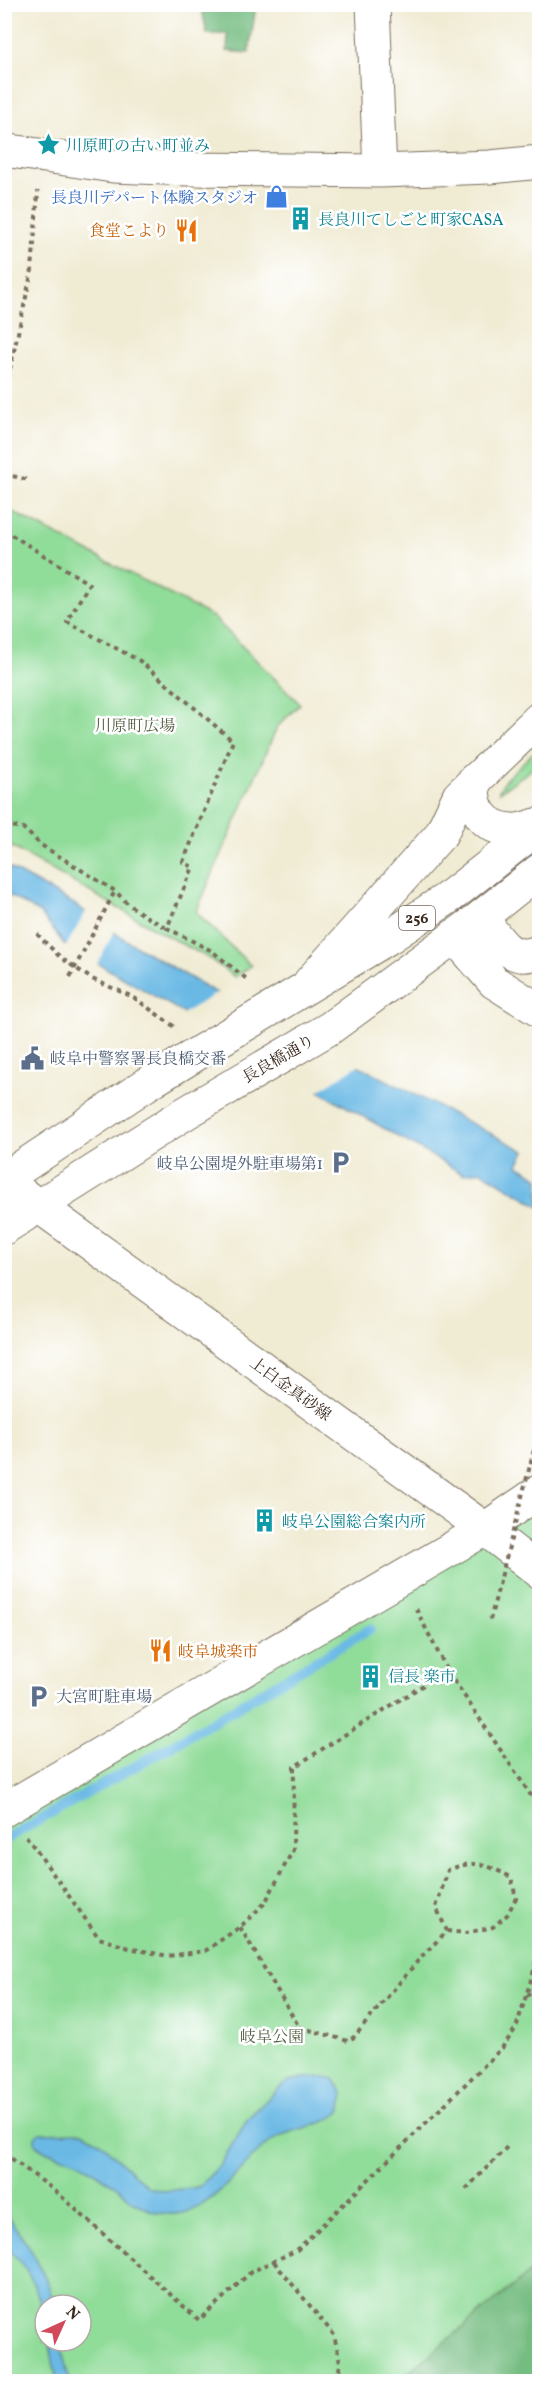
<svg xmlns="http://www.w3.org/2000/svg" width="544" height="2386" font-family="Vollkorn,'Noto Serif JP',serif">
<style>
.green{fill:#90dc99;stroke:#66835c;stroke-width:1.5;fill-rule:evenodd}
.forest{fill:#74bc81;stroke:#587350;stroke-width:1.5}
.water{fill:#6bb9e5;stroke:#537282;stroke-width:1.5}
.pier{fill:#f0ebd3}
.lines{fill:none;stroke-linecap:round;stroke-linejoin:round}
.stream{stroke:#6bb9e5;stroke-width:10}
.street-casing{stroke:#7a6e5d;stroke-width:35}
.secondary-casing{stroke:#7a6e5d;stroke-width:35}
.highway-casing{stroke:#7a6e5d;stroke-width:35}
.path{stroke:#7a6e5d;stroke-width:4;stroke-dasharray:4.5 4.5;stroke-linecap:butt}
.street{stroke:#fff;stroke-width:33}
.secondary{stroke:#fff;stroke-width:33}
.highway{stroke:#fff;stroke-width:33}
.path-bridge{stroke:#7a6e5d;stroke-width:4;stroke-dasharray:4.5 4.5;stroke-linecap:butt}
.labels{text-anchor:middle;stroke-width:5;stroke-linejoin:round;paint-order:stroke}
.shield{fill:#fff;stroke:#766a62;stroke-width:1.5}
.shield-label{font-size:15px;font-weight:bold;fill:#3b2a1e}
.culture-label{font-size:16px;fill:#0d838f;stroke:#fff;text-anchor:start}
.shop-label{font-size:16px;fill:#366cbe;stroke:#fff;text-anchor:end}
.food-label{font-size:16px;fill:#c56008;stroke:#fff;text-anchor:end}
.park-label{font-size:16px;fill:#545f43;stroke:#fff}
.service-label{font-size:16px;fill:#4e5e75;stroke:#fff;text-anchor:start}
.street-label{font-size:16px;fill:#3b2a1e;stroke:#fff}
</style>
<rect width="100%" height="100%" fill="#fff"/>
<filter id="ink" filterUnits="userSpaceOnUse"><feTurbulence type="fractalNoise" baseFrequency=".0167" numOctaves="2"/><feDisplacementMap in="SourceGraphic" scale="12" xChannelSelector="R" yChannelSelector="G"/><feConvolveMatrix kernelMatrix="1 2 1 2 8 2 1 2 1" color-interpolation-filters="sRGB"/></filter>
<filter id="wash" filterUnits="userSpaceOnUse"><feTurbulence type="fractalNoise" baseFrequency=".008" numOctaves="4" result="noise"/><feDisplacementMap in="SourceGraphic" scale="24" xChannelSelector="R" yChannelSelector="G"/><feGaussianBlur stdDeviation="1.35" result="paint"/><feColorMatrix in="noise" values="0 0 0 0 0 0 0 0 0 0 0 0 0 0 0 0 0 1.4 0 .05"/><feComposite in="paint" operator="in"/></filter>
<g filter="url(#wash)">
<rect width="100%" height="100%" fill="#f0ebd3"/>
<path class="green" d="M5 508 213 617 300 704 277 727 196 912 251 966 235 977 207 957 167 936 5 843Z
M539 747V764L498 793 505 780Z
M539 1502 540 2260 536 2268 398 2381H5L4 1812ZM45 2305H81V2341H45Z"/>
<path class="forest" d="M201 5H251L255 12 249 53 227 51 228 34H207Z
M539 2260V2381H398L535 2268Z"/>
<path class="water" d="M4 865 74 904 121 937 211 990 525 1151 518 1165 539 1178V1206L481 1171 463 1174 64 944 40 913 5 893Z
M326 2077 334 2079 344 2094 340 2112C319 2130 293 2125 269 2143 230 2173 197 2241 136 2203 129 2199 124 2193 118 2188 107 2180 95 2172 84 2165 70 2156 44 2156 35 2142V2137L40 2133 83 2132 99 2141 148 2187 163 2191 193 2188 200 2186 220 2165 248 2118 278 2089 289 2081 305 2078Z
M5 2215C28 2240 45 2273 55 2305H45V2322C38 2290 29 2267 5 2246Z
M49 2341H60L69 2381H57Z"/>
<path class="pier" d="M87 910 115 930 96 966 65 948Z
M220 991 360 1064 315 1093 181 1015Z"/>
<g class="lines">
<path class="stream" d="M4 1840 164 1750 370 1629"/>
</g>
</g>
<g filter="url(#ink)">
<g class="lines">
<defs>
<path id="street" d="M373 4 380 171
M4 150 113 166 189 169 380 171 490 167 540 162
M474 780C470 807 483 828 511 830 520 831 531 826 540 824
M481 917C498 938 509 966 540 951
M454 936 494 982 540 1011
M310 982 441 834 459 796 540 718
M4 1810 485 1529 540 1491"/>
<path id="secondary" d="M4 1181 485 1529 540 1572"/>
<path id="highway" d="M4 1179 147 1084 388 938 452 895 540 826
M4 1228 184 1114 330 1028 481 917 540 870"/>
</defs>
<use href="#street" class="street-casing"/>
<use href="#secondary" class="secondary-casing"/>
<use href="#highway" class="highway-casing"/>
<path class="path" d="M4 396 32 270 38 191
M4 474 29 480
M4 530 89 584 67 622 140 661 233 741 183 862 193 867 167 928 212 951 249 981
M4 825 23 828 41 845 115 891 128 904 145 916 167 928
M37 934 61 958 92 979 133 997 175 1027
M70 977 115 891
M416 1609 447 1670 540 1809
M26 1836 99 1938 129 1948 168 1956 205 1951 240 1927 265 1903 293 1850 294 1767 447 1670
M240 1927 299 2027 348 2041 354 2037 421 1957 447 1931 466 1933 493 1927 507 1915 516 1898 511 1877C484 1864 477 1859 448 1870L436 1907 447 1931
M527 1996 540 1985
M4 2153 54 2190 199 2320 251 2272 297 2250 502 2048 516 2028 540 1951
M466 2189 509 2145
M274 2262 334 2335 340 2362 338 2382"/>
<use href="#street" class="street"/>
<use href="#secondary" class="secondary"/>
<use href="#highway" class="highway"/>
<path class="path-bridge" d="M490 1620 540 1427"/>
</g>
</g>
<defs>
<symbol id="sight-bare" viewBox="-9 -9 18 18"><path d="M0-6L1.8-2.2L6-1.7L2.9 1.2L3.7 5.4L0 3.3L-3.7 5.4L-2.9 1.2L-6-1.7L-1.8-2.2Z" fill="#0f9aa8" stroke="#fff" stroke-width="2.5" paint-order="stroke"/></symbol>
<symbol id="shop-bare" viewBox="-9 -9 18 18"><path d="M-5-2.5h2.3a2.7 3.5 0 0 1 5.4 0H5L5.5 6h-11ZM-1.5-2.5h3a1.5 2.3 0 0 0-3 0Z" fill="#3f7fe0" stroke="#fff" stroke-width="2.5" paint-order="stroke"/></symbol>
<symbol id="building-bare" viewBox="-9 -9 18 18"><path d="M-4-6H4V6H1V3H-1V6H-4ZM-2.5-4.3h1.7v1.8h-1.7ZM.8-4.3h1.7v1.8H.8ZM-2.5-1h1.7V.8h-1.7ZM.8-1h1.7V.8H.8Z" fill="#0f9aa8" stroke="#fff" stroke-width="2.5" paint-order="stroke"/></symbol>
<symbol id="restaurant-bare" viewBox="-9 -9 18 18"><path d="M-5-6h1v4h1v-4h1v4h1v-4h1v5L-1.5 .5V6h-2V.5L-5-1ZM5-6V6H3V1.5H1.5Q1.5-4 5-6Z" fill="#e8710a" stroke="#fff" stroke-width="2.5" paint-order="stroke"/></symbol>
<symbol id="civic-bare" viewBox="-9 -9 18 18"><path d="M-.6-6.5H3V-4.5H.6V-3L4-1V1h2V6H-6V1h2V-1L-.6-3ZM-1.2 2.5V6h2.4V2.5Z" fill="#5c6f8a" stroke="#fff" stroke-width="2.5" paint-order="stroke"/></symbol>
<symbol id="parking-bare" viewBox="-9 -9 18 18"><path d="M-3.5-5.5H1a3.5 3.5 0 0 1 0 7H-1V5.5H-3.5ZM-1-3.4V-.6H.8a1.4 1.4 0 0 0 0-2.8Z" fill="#5c6f8a" stroke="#fff" stroke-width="2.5" paint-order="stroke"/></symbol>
</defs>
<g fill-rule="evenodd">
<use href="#sight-bare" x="32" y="128" width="33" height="33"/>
<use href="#shop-bare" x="260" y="180" width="33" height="33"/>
<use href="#building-bare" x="284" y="202" width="33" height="33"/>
<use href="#restaurant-bare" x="170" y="214" width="33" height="33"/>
<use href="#civic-bare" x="16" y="1042" width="33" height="33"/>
<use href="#parking-bare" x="324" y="1146" width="33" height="33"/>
<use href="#building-bare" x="248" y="1504" width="33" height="33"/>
<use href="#restaurant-bare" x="144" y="1634" width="33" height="33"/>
<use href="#building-bare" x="354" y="1660" width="33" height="33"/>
<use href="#parking-bare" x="22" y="1680" width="33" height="33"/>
</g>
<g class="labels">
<rect class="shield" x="399" y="906" width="36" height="24" rx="4.5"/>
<g class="shield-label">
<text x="417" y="923">256</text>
</g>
<g class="culture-label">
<text x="66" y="151">川原町の古い町並み</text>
<text x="318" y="225">長良川てしごと町家CASA</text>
<text x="282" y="1527">岐阜公園総合案内所</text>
<text x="388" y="1682">信長 楽市</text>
</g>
<g class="shop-label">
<text x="258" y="203">長良川デパート体験スタジオ</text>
</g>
<g class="food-label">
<text x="169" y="236">食堂こより</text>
<text x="178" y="1657" text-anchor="start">岐阜城楽市</text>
</g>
<g class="park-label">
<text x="135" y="731">川原町広場</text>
<text x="272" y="2042">岐阜公園</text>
</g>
<g class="service-label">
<text x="50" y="1064">岐阜中警察署長良橋交番</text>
<text x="323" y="1169" text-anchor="end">岐阜公園堤外駐車場第1</text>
<text x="56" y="1702">大宮町駐車場</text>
</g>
<g class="street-label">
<text transform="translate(278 1058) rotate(-30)" y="6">長良橋通り</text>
<text transform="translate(291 1388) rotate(36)" y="6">上白金真砂線</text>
</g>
</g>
<rect width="544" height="2386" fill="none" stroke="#fff" stroke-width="24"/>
<g transform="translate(63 2323) rotate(45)"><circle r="28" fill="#ffffff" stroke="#b1aaa5" stroke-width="1.5"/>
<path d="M0-4.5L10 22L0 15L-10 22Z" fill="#d1495b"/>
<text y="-9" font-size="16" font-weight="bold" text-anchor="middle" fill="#3b2a1e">N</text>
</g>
</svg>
